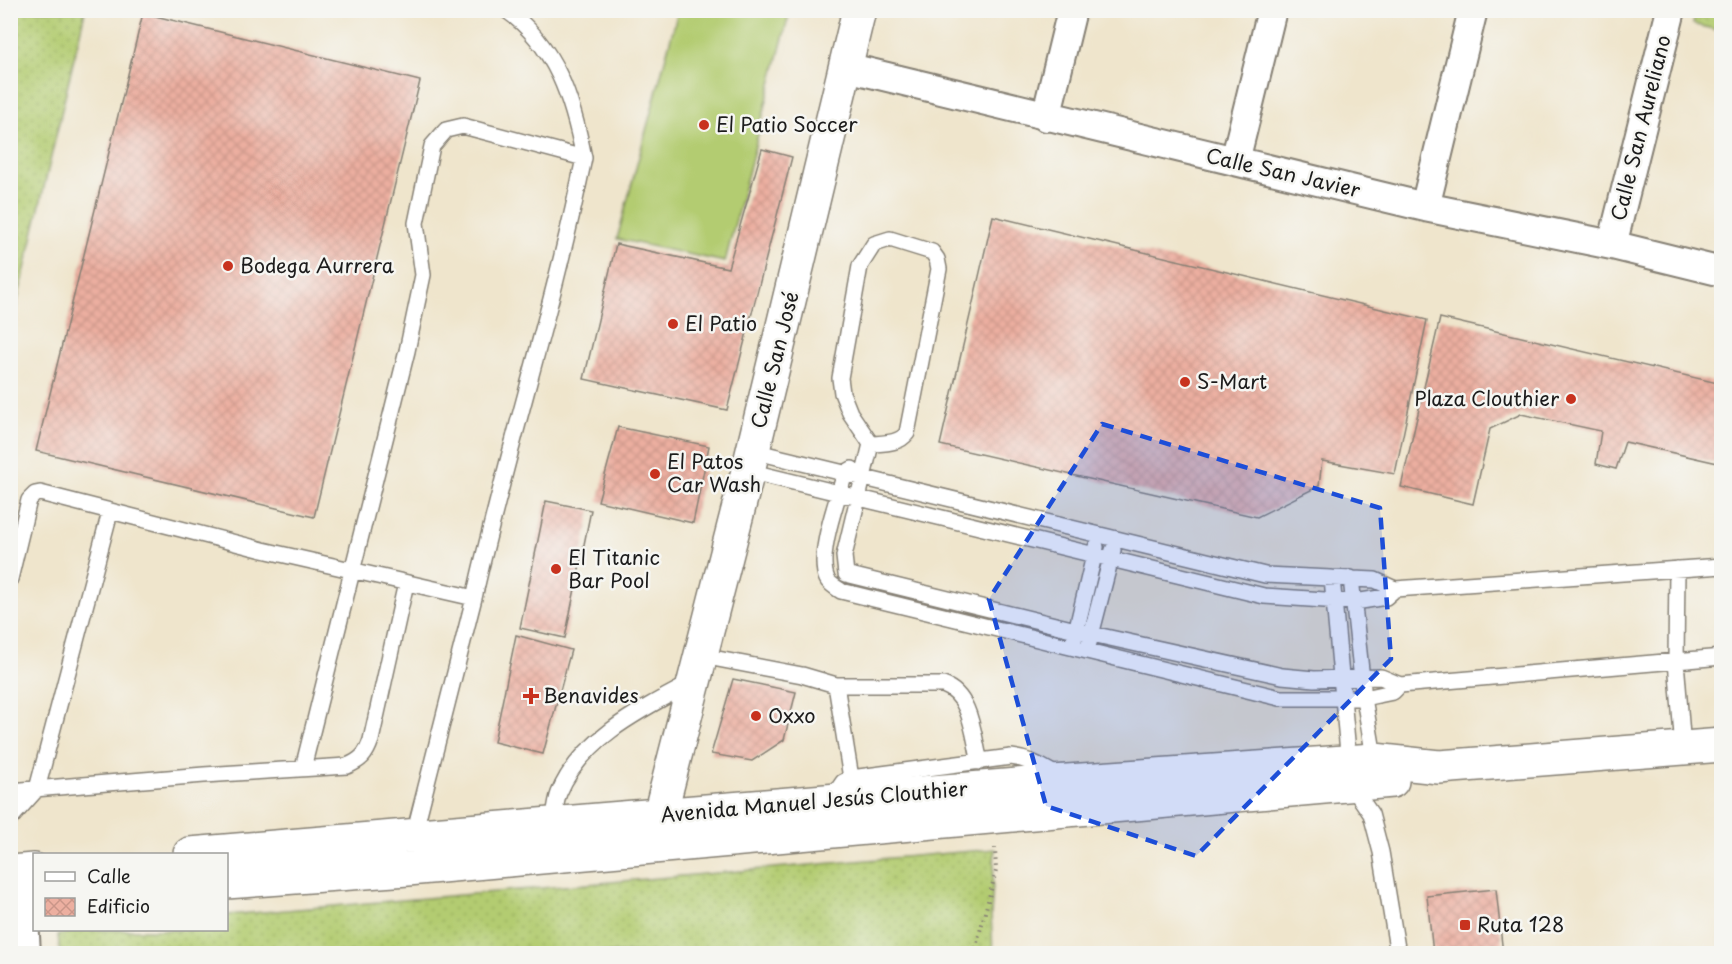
<svg xmlns="http://www.w3.org/2000/svg" width="1732" height="964" font-family="'Playpen Sans',sans-serif">
<style>
.grass{fill:url(#grass-dots);stroke:#687446;stroke-width:1.5}
.park{fill:url(#park-crowns);stroke:#687446;stroke-width:1.5}
.pitch{fill:#b3cc71;stroke:#687446;stroke-width:1.5}
.building{fill:url(#building-cross-hatch)}
.lines{fill:none;stroke-linecap:round;stroke-linejoin:round}
.service-casing{stroke:#868074;stroke-width:18}
.minor-casing{stroke:#868074;stroke-width:32}
.tertiary-casing{stroke:#868074;stroke-width:36}
.path{stroke:#868074;stroke-width:4;stroke-dasharray:1.5 4.5;stroke-linecap:butt}
.service{stroke:#fff;stroke-width:15}
.minor{stroke:#fff;stroke-width:28}
.tertiary{stroke:#fff;stroke-width:33}
.marked{fill:#1d4ed8;fill-opacity:0.2;stroke:#1d4ed8;stroke-width:4.5;stroke-dasharray:12 8;stroke-linejoin:round}
.poi-dot{fill:#c8321e;stroke:#f6f6f2;stroke-width:2}
.labels{text-anchor:middle;stroke-width:5;stroke-linejoin:round;paint-order:stroke}
.poi-label{font-size:20px;fill:#1c1c1c;stroke:#f6f6f2;text-anchor:start}
.street-label{font-size:20px;fill:#1c1c1c;stroke:#f6f6f2}
</style>
<defs>
<pattern id="grass-dots" width="8" height="8" patternUnits="userSpaceOnUse" patternTransform="scale(1.5)"><rect width="8" height="8" fill="#b3cc71"/><path d="M2 2h.1M6 6h.1" fill="none" stroke="#99af61" stroke-width="1.8" stroke-linecap="round"/></pattern>
<pattern id="park-crowns" width="20" height="18" patternUnits="userSpaceOnUse" patternTransform="scale(1.5)"><rect width="20" height="18" fill="#b3cc71"/><path d="M2 6a3 3 0 1 1 6 0M12 15a3 3 0 1 1 6 0" fill="none" stroke="#99af61"/></pattern>
<pattern id="building-cross-hatch" width="8" height="8" patternUnits="userSpaceOnUse" patternTransform="scale(1.5)"><rect width="8" height="8" fill="#ecafa0"/><path d="M0 0l8 8M0 8l8-8" fill="none" stroke="#ca9689"/></pattern>
</defs>
<rect width="100%" height="100%" fill="#f6f6f2"/>
<filter id="ink" filterUnits="userSpaceOnUse"><feTurbulence type="fractalNoise" baseFrequency=".0167" numOctaves="2"/><feDisplacementMap in="SourceGraphic" scale="12" xChannelSelector="R" yChannelSelector="G"/><feConvolveMatrix kernelMatrix="1 2 1 2 8 2 1 2 1" color-interpolation-filters="sRGB"/></filter>
<filter id="wash" filterUnits="userSpaceOnUse"><feTurbulence type="fractalNoise" baseFrequency=".008" numOctaves="4" result="noise"/><feDisplacementMap in="SourceGraphic" scale="24" xChannelSelector="R" yChannelSelector="G"/><feGaussianBlur stdDeviation="1.35" result="paint"/><feColorMatrix in="noise" values="0 0 0 0 0 0 0 0 0 0 0 0 0 0 0 0 0 1.4 0 .05"/><feComposite in="paint" operator="in"/></filter>
<g filter="url(#wash)">
<rect width="100%" height="100%" fill="#efe5cc"/>
<path class="grass" d="M11 10 85 11 11 329 10 11Z
M995 849 991 915 993 953H60L58 935 84 930H226L227 915Z"/>
<path class="park" d="M1696 11H1721V31L1693 24Z"/>
<path class="pitch" d="M678 11H790L725 262 617 239Z"/>
<g id="blocks">
<path class="building" d="M143 13 420 81 314 517 36 451Z
M762 149 792 157 727 410 584 379 616 244 728 268Z
M993 216 1427 320 1395 474 1322 461 1319 486 1257 517 940 445Z
M1440 318 1722 384V464L1625 442 1616 469 1596 464 1601 431 1521 414 1490 429 1473 504 1401 487Z
M618 427 709 446 693 523 598 501Z
M546 501 591 510 565 638 520 628Z
M516 635 571 650 543 754 494 742Z
M733 679 796 692 784 740 752 761 711 754Z
M1496 889 1503 954H1433L1427 896Z"/>
</g>
</g>
<g filter="url(#ink)">
<use href="#blocks" fill-opacity="0" stroke="#868074" stroke-width="1.5"/>
<g class="lines">
<defs>
<path id="service" d="M506 10C556 45 573 101 584 158
M871 444C884 443 899 444 907 433L939 269 937 259 932 252 890 239 874 244 860 266 840 378 842 393 850 413 871 444 844 556 846 574 1092 634 1282 676 1314 679 1381 677 1400 685 1722 657
M753 451 1265 575 1375 580 1395 589 1722 566
M852 469 845 473C838 499 816 554 827 579 829 584 837 588 841 591L1280 698H1364L1393 692 1400 685
M748 471 1264 596 1355 602 1386 597 1395 589
M1677 569 1676 661 1683 748
M1332 578 1351 785 1371 814 1381 852 1398 954
M1351 578 1364 698 1375 763
M10 579 29 500 35 494 40 493 263 550 474 598 413 838
M1074 640 1096 547
M1089 643 1113 550
M702 656 802 675 836 685 851 778
M836 685H943C972 695 973 736 980 762
M303 768 407 351 423 275 416 223 432 146 446 130 463 126 584 158C554 306 507 450 474 598
M10 791 204 775 347 766C361 760 366 755 371 740L406 583
M832 798 843 782 851 778 1011 757C1026 759 1038 764 1051 772L1053 782
M10 819 37 789 110 512
M553 825C555 815 555 803 559 793 581 739 642 709 691 683"/>
<path id="minor" d="M846 67 1425 207 1612 245 1722 272
M1046 117 1072 10
M1235 161 1272 10
M1425 207 1473 10
M1612 245 1671 10
M22 881 26 954"/>
<path id="tertiary" d="M655 834 748 471 859 10
M190 854 1053 782 1374 760 1439 767 1722 745
M10 872 34 870
M226 882 408 869 1392 781
M10 904 34 902"/>
</defs>
<use href="#service" class="service-casing"/>
<use href="#minor" class="minor-casing"/>
<use href="#tertiary" class="tertiary-casing"/>
<path class="path" d="M974 954 996 871 995 848"/>
<use href="#service" class="service"/>
<use href="#minor" class="minor"/>
<use href="#tertiary" class="tertiary"/>
</g>
</g>
<path class="marked" d="M1102 424 1380 508 1391 659 1196 856 1046 806 989 599Z"/>
<g class="poi-dot">
<circle cx="704" cy="125" r="6"/>
<circle cx="228" cy="266" r="6"/>
<circle cx="673" cy="324" r="6"/>
<circle cx="1185" cy="382" r="6"/>
<circle cx="1571" cy="399" r="6"/>
<circle cx="655" cy="474" r="6"/>
<circle cx="556" cy="569" r="6"/>
<path d="M528 687h6v6h6v6h-6v6h-6v-6h-6v-6h6z"/>
<circle cx="756" cy="716" r="6"/>
<rect x="1459" y="919" width="12" height="12" rx="3"/>
</g>
<g class="labels">
<g class="poi-label">
<text x="716" y="132">El Patio Soccer</text>
<text x="240" y="273">Bodega Aurrera</text>
<text x="685" y="331">El Patio</text>
<text x="1197" y="389">S-Mart</text>
<text x="1559" y="406" text-anchor="end">Plaza Clouthier</text>
<text x="667" y="469">El Patos<tspan x="667" dy="23">Car Wash</tspan></text>
<text x="568" y="565">El Titanic<tspan x="568" dy="23">Bar Pool</tspan></text>
<text x="543" y="703">Benavides</text>
<text x="768" y="723">Oxxo</text>
<text x="1477" y="932">Ruta 128</text>
</g>
<g class="street-label">
<text transform="translate(1641 128) rotate(-76)" y="7">Calle San Aureliano</text>
<text transform="translate(1283 173) rotate(13)" y="7">Calle San Javier</text>
<text transform="translate(775 360) rotate(-76)" y="7">Calle San José</text>
<text transform="translate(814 802) rotate(-5)" y="7">Avenida Manuel Jesús Clouthier</text>
</g>
</g>
<rect width="1732" height="964" fill="none" stroke="#f6f6f2" stroke-width="36"/>
<rect x="33" y="853" width="195" height="78" fill="#f6f6f2" stroke="#9f9f9c" stroke-width="1.5"/>
<rect x="45" y="872" width="30" height="9" fill="#ffffff" stroke="#9f9f9c" stroke-width="1.5"/>
<text x="87" y="883" font-size="18" fill="#1c1c1c">Calle</text>
<rect x="45" y="898" width="30" height="18" fill="url(#building-cross-hatch)" stroke="#9f9f9c" stroke-width="1.5"/>
<text x="87" y="913" font-size="18" fill="#1c1c1c">Edificio</text>
</svg>
